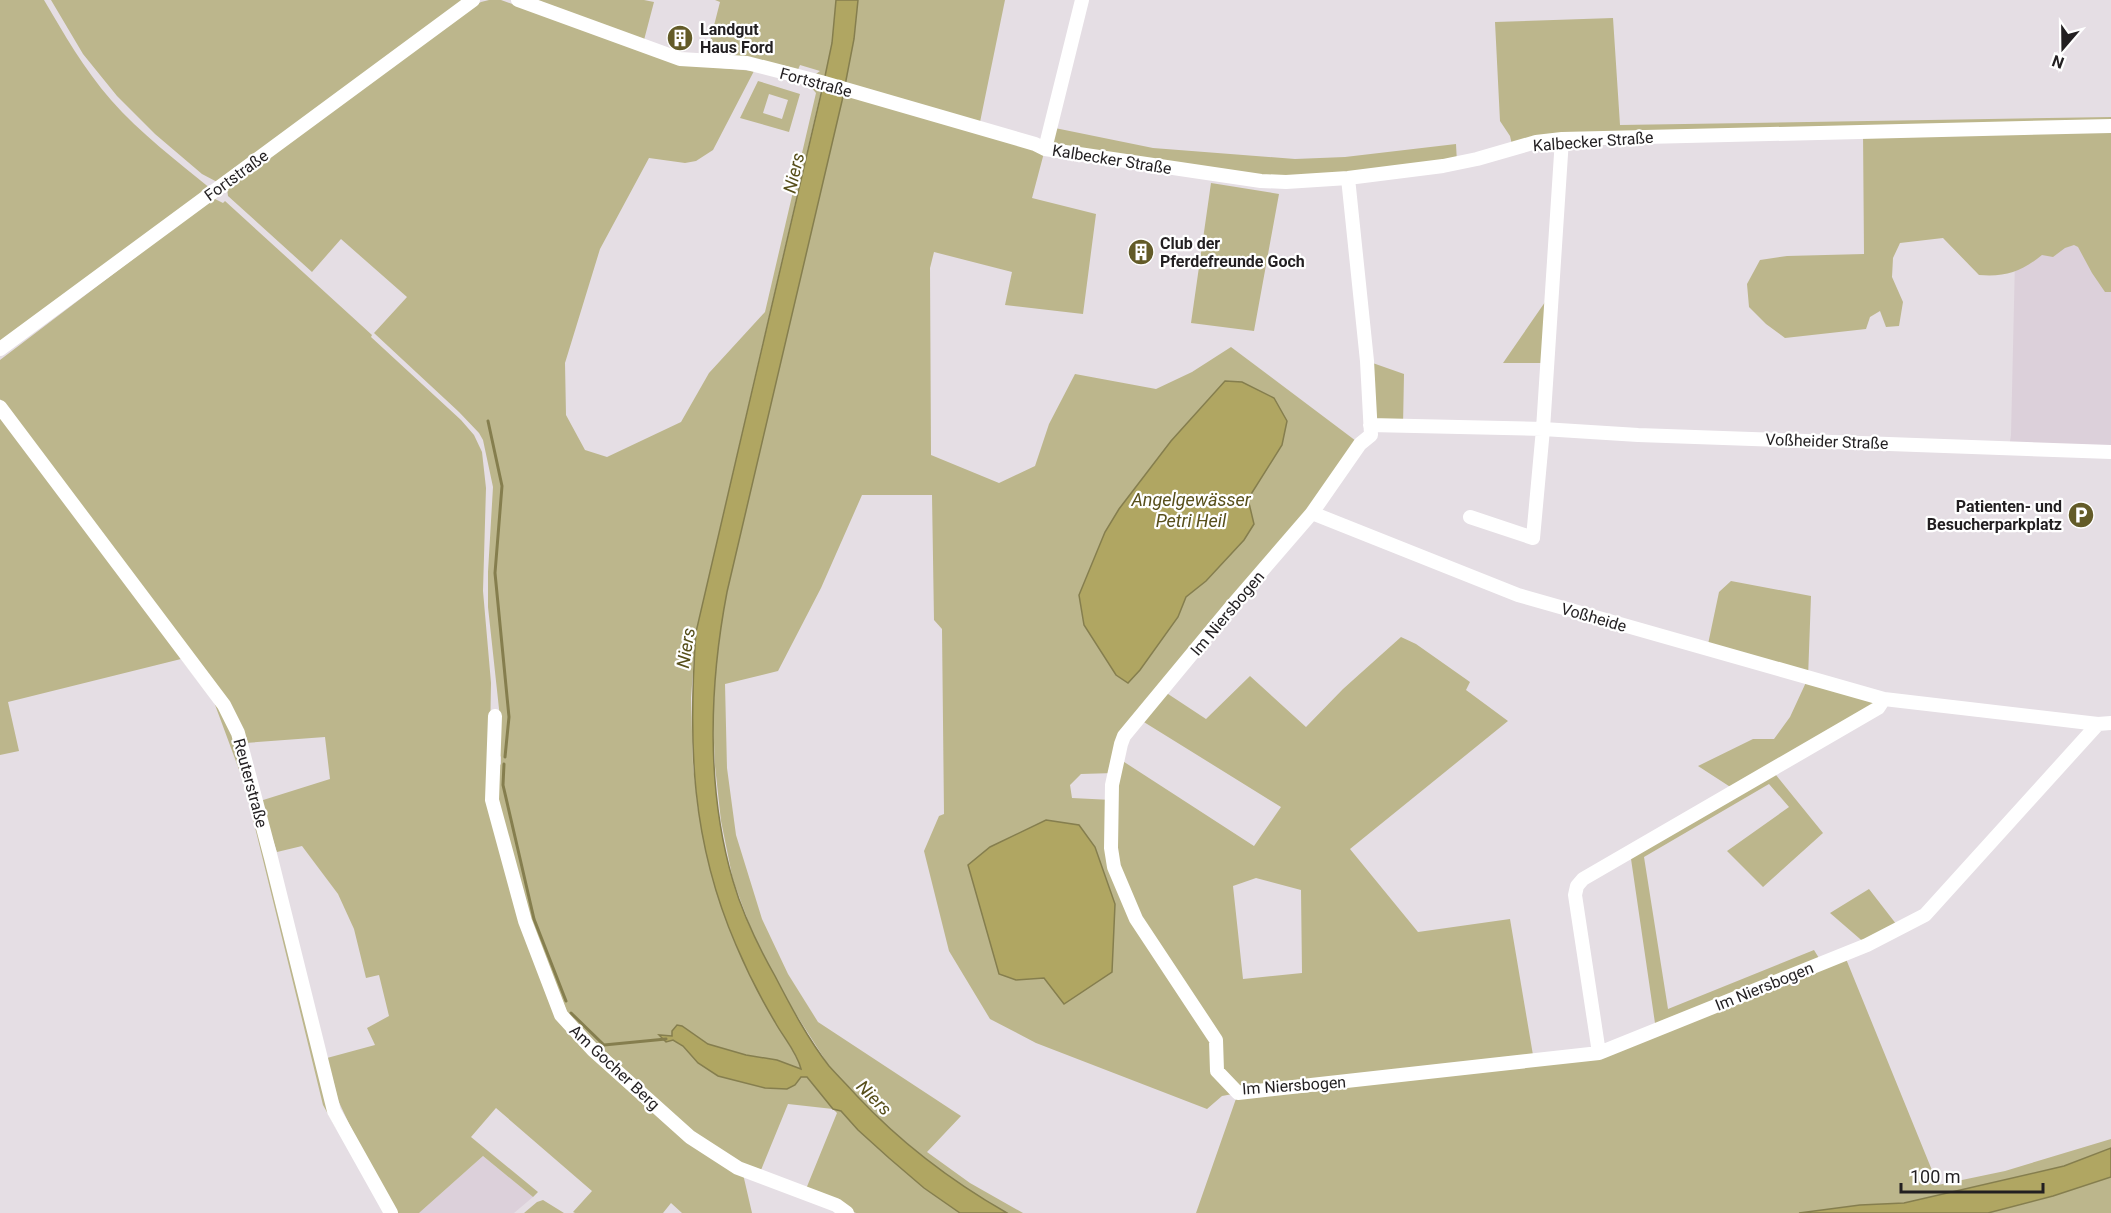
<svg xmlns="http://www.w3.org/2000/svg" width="2111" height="1213" font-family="Roboto,sans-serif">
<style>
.built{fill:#dcd0da}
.green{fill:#bcb68c;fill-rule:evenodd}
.water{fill:#b0a662;stroke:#857e4e;stroke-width:1.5}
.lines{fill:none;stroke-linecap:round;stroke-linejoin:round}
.stream{stroke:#857e4e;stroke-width:3}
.minor{stroke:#fff;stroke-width:14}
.labels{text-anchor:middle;stroke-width:4.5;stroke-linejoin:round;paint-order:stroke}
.poi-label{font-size:16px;font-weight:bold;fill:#221f21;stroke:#fff;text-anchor:start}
.street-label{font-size:16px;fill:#221f21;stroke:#fff}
.water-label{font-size:18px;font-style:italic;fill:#574f1b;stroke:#fff}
</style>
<rect width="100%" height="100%" fill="#e5dee4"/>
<path class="built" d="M2111 126V452L2009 448 2011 435 2018 128Z
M483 1156 533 1197 514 1213H419Z"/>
<path class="green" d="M0 0H44C64 34 84 69 111 100 140 133 177 161 211 189L0 342Z
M51 0H464L219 183 202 174 155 134 117 96 83 54Z
M489 0H501L688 65 754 71 713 150 696 161 685 163 649 158 600 249 565 363 566 415 585 450 607 457 681 422 709 373 765 312 816 93 810 86 822 87 696 632 691 698 693 765 698 810 722 907 735 943 775 1022 799 1061 801 1070 777 1060 746 1055 708 1044 682 1026 673 1036 659 1035 673 1040 683 1046 698 1063 718 1076 765 1088 787 1089 795 1085 801 1077H807L833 1108 841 1111 858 1130 889 1158 924 1188 961 1213H856L806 1189 837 1113 833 1109 788 1104 761 1170 737 1161 689 1132 600 1051 568 1014 528 920 495 785V770L501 764V757L496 751 500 718 488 607V572L493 487 483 440 479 433 459 412 374 333 407 297 341 239 312 272 228 196 227 189 460 14 481 2Z
M535 0H644L654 2 644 40Z
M715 0H836L832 43 824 81 813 76 820 71 800 65 797 72 706 57 720 2Z
M858 0H1005L979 127 1044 149 1050 127 1153 148 1295 159 1345 157 1456 144 1457 163 1286 182 1045 149 1032 198 1096 214 1083 314 1005 305 1012 272 934 252 930 268 931 455 999 483 1035 466 1049 424 1075 374 1156 389 1192 372 1231 347 1360 444 1162 690 1206 719 1250 676 1306 727 1343 689 1401 637 1416 644 1470 682 1466 690 1508 721 1350 849 1418 932 1510 919 1534 1061 1599 1053 1656 1030 1630 852 1735 790 1698 766 1753 739H1774L1790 717 1808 678 1707 649 1719 592 1731 581 1811 596 1808 678 1884 699 1772 770 1823 833 1763 887 1727 851 1789 807 1769 784 1644 857 1668 1009 1814 950 1822 963 1844 954 1938 1185 2005 1171 2111 1139V1148L2064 1166 1904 1203 1860 1205 1799 1213H1196L1238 1093 1222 1096 1207 1109 1036 1043 990 1019 949 951 924 851 939 816 944 814 942 629 934 620 932 495H862L821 588 778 671 725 684 727 768 736 835 762 919 788 974 818 1022 961 1116 927 1152 970 1183 1023 1213H1007L984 1200 938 1169 881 1121 829 1066 792 1008 754 937 733 880 721 821 715 766 713 719 715 681 719 634 727 592 842 101 854 39ZM1225 381 1282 445 1248 499 1254 524 1244 540 1206 581 1186 597 1178 617 1140 670 1128 683 1116 675 1084 625 1079 595 1105 532 1119 509 1171 441ZM1139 719 1281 807 1254 846 1118 758ZM1114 773 1112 800 1072 798 1070 785 1081 774ZM1256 878 1301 890 1302 973 1243 979 1233 886ZM1111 972 1064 1003 1044 978Z
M1613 18 1620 125 2111 117V292H2105L2092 273 2078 247 2074 245 2065 248 2053 257 2042 255C2021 272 2006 277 1979 275L1943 238 1900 243 1893 258 1892 277 1903 302 1899 326 1886 327 1880 311 1870 317 1866 329 1785 338 1766 324 1749 307 1747 284 1760 260 1787 256 1864 254 1863 132 1755 135 1513 149 1510 136 1500 121 1495 22Z
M758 81 800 94 789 132 740 118ZM769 94 788 100 782 119 763 113Z
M1211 183 1279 194 1254 331 1191 323Z
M215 199 223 203 225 201 372 335 371 337 461 420 474 435 482 452 486 488 483 591 491 683 489 801 556 1018 743 1174 752 1213H682L671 1203 663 1213H575L573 1212 592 1191 496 1108 471 1137 538 1192 533 1197 483 1156 419 1213H398L358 1143 337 1098 327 1058 375 1045 367 1028 389 1016 379 975 366 978 354 929 338 894 302 846 277 852 260 801 330 779 325 737 245 743 192 653 0 399V360L200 208Z
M1552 292 1547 363H1503Z
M1367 361 1404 374 1403 426 1370 425Z
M0 413 217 701 232 734 244 783 214 702 181 659 8 702 19 751 0 755Z
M250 807 262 838 337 1130 323 1105Z
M1869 889 1900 929 1867 945 1830 913Z
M2111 1177V1213H1988L2053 1196Z
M543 1200 564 1213H524L537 1202Z"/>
<path class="water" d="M836 0H858L854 39 842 101 727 592C709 686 706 789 733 881 743 915 758 946 775 976 791 1007 808 1039 829 1066 838 1076 848 1086 857 1096 901 1143 951 1181 1007 1213H960L924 1188 889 1158 858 1130 841 1111 833 1109 807 1077H801L795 1085 787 1089 765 1088 718 1076 698 1063 683 1046 673 1040 666 1042 659 1035 672 1036V1031L677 1025 682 1026 708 1044 746 1055 777 1060 801 1069C797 1052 783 1037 775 1022 760 997 747 971 736 945 691 841 688 744 696 632L824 81 832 43Z
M1225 381 1242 382 1274 398 1287 421 1282 445 1248 499 1254 524 1244 540 1206 581 1186 597 1178 617 1140 670 1128 683 1116 675 1084 625 1079 595 1105 532 1119 509 1171 441Z
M1046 820 1079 825 1095 847 1115 904 1112 972 1064 1004 1044 978 1016 980 999 974 968 865 990 847Z
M2111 1148V1177L2053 1196 1988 1213H1799L1860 1205 1904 1203 2064 1166Z"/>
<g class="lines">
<path class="stream" d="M488 421 502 486 495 573 509 717 505 757
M504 764 503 785 534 919 566 1001
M571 1013 604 1045 666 1039"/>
<path class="minor" d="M518 0 680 59 747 63 821 82 1035 144 1045 149 1261 181 1286 182 1348 178 1443 166 1477 159 1536 142 1562 139 2111 126
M1045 149 1082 0
M1348 178 1367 361 1371 435 1360 444 1312 513 1230 608 1124 736 1121 744 1112 785 1111 848 1114 867 1136 919 1216 1040 1217 1071 1238 1093 1599 1053 1867 945 1925 915 2098 724
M0 349 473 0
M0 407 224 705 238 733 271 858 334 1111 391 1213
M1370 425 1543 429 1638 435 2111 452
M1312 513 1518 595 1884 699 2098 724 2111 723
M1470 517 1533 538 1543 429 1562 139
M495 716 492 800 525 921 561 1015 593 1050 690 1137 738 1168 836 1205 847 1213
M1599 1053 1575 895 1577 886 1583 879 1878 708 1884 699"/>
</g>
<defs>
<symbol id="building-disc" viewBox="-11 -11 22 22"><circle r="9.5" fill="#635b28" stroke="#fff"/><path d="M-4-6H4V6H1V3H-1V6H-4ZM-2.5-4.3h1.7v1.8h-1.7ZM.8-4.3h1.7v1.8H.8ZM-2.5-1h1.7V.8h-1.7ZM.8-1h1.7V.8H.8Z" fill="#fff"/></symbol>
<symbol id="parking-disc" viewBox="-11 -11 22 22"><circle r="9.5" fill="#635b28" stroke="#fff"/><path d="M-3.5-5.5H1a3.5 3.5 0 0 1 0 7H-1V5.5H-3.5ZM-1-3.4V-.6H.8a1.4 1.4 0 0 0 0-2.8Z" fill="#fff"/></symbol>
</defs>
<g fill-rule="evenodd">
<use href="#building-disc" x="665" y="23" width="30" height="30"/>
<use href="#building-disc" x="1126" y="237" width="30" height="30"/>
<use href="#parking-disc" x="2066" y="500" width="30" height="30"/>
</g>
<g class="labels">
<g class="poi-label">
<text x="700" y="35">Landgut<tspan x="700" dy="18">Haus Ford</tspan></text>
<text x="1160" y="249">Club der<tspan x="1160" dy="18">Pferdefreunde Goch</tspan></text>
<text x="2062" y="512" text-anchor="end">Patienten- und<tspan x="2062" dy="18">Besucherparkplatz</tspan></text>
</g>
<g class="street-label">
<text transform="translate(816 82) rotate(15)" y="6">Fortstraße</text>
<text transform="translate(1593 141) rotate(-4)" y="6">Kalbecker Straße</text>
<text transform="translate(1112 159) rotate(9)" y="6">Kalbecker Straße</text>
<text transform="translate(236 175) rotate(-36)" y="6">Fortstraße</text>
<text transform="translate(1827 441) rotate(2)" y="6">Voßheider Straße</text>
<text transform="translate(1227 613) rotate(-50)" y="6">Im Niersbogen</text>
<text transform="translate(1594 617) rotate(16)" y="6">Voßheide</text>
<text transform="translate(251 783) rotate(75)" y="6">Reuterstraße</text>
<text transform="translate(1764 986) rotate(-22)" y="6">Im Niersbogen</text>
<text transform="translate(615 1067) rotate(43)" y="6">Am Gocher Berg</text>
<text transform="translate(1294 1085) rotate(-4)" y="6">Im Niersbogen</text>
</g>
<g class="water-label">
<text transform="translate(794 173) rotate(-77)" y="6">Niers</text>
<text x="1191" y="506">Angelgewässer<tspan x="1191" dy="21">Petri Heil</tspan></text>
<text transform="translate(686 648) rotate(-81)" y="6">Niers</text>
<text transform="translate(874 1098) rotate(45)" y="6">Niers</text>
</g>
</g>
<g transform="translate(2063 48) rotate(200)" stroke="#ffffff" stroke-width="4.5" paint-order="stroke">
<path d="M0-4.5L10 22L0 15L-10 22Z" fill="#221f21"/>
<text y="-9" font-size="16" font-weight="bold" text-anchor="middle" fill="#221f21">N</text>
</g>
<path d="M1901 1183v9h142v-9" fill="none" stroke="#221f21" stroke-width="3"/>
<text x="1910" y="1183" font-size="18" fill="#221f21" stroke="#ffffff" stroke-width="4.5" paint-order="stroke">100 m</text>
</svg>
